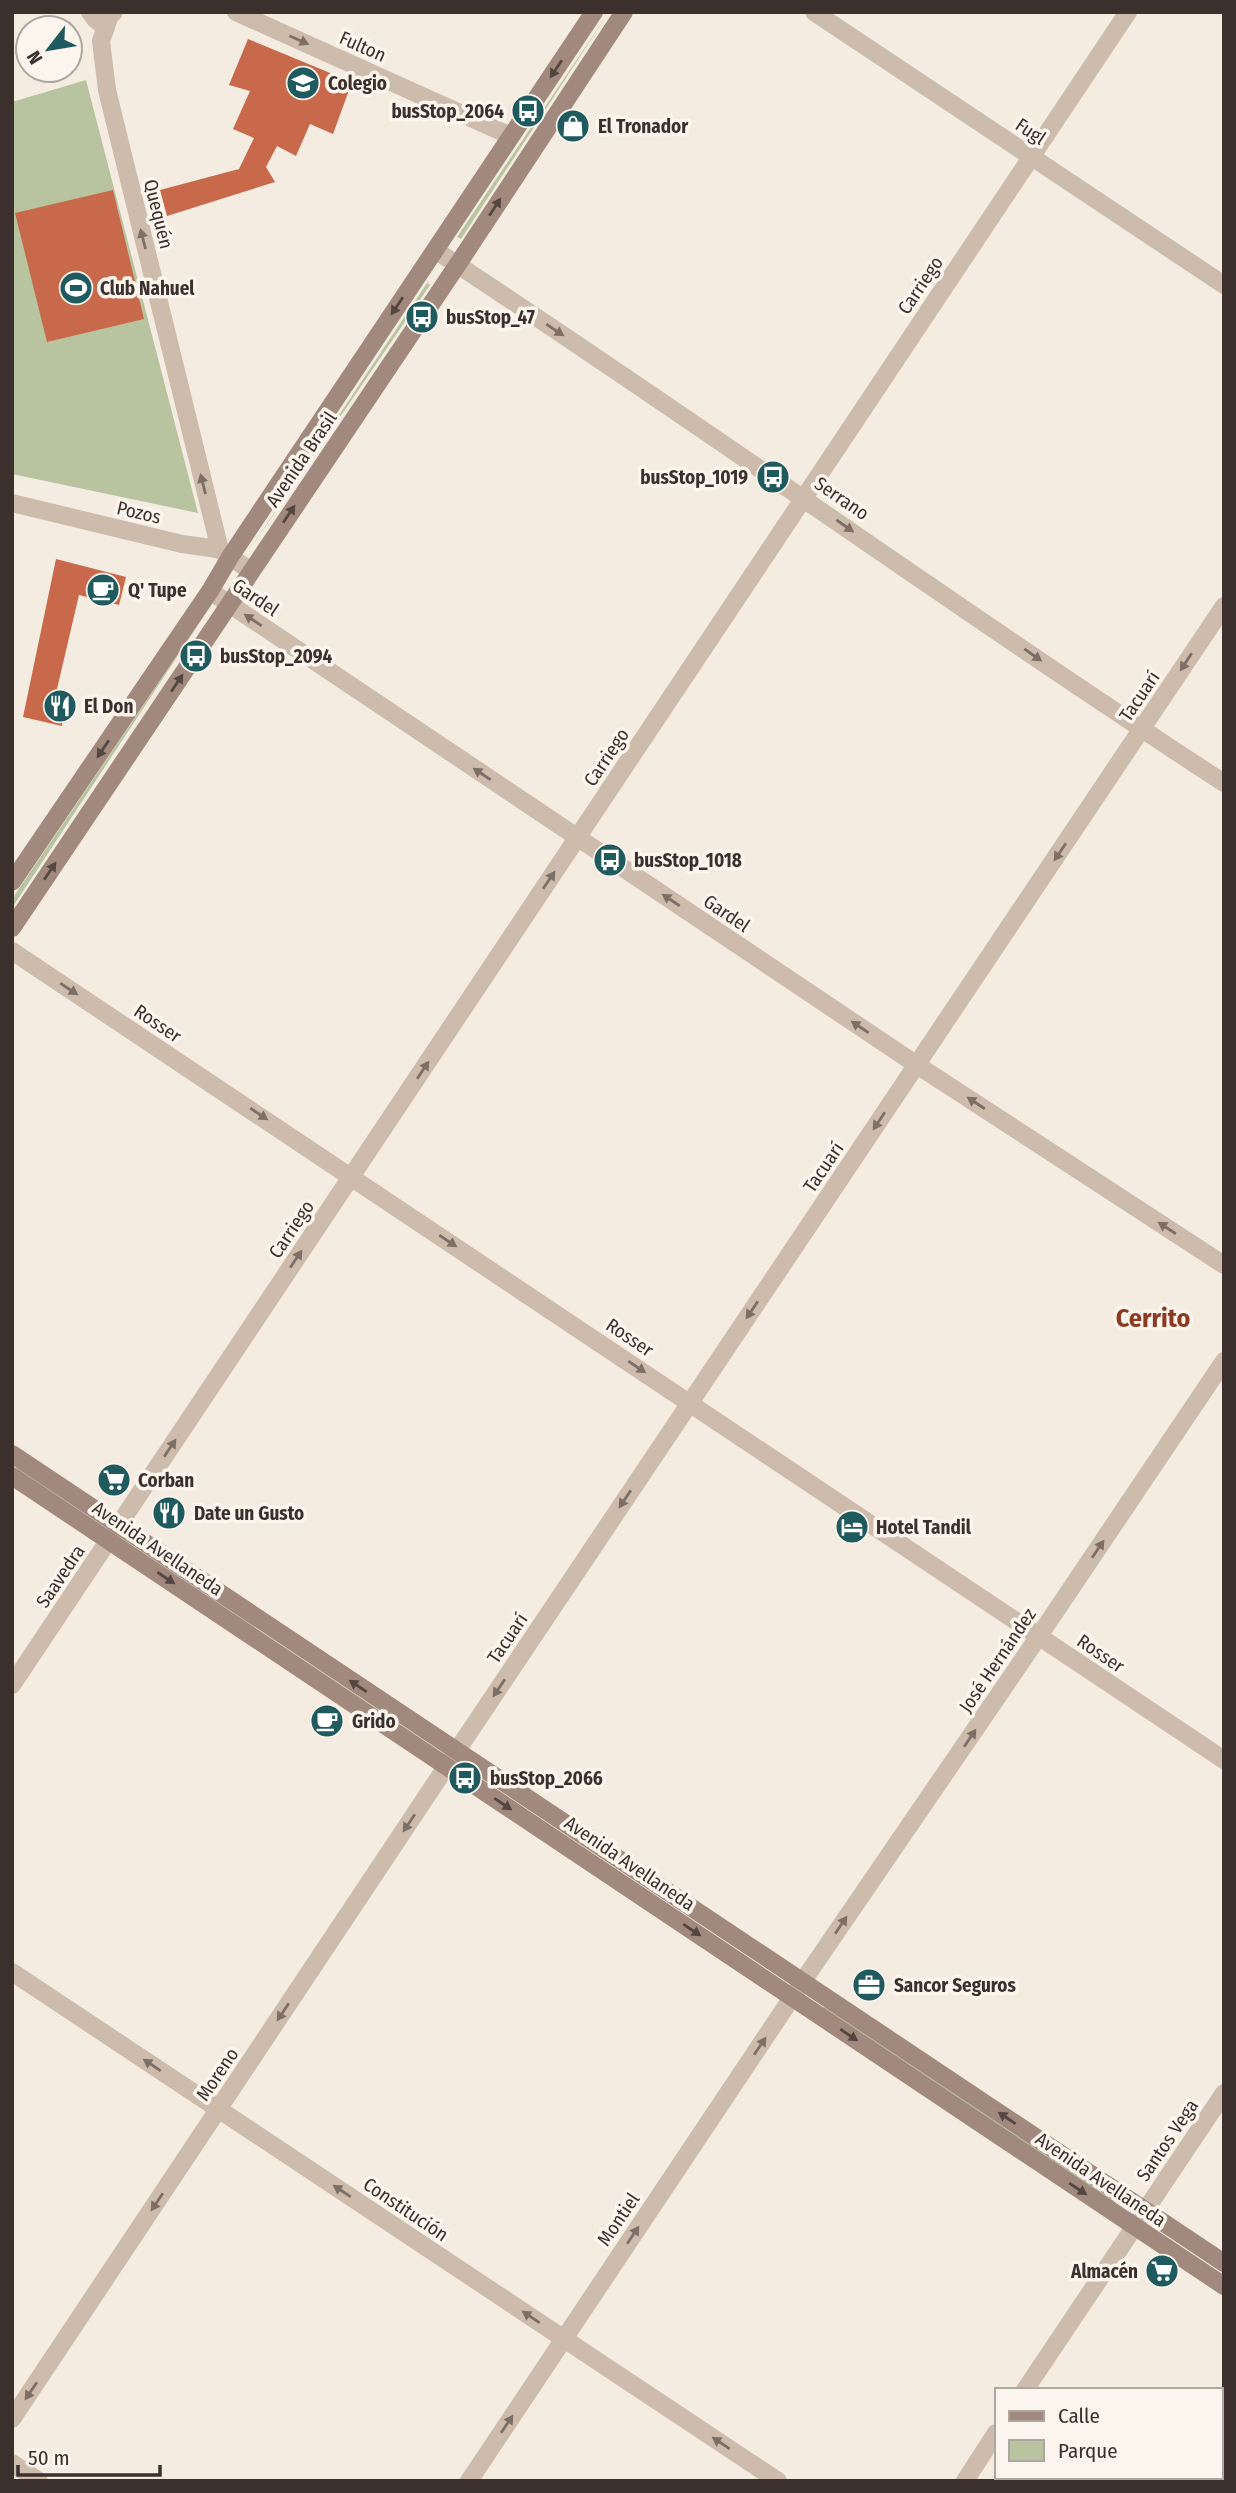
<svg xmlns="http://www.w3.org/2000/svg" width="1236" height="2493" font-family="'Fira Sans Condensed',sans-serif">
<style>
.green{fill:#b8c4a0}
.building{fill:#c8694b}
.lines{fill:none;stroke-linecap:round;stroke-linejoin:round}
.minor{stroke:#cdbbac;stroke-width:18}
.tertiary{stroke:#cdbbac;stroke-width:18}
.secondary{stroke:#a18a7d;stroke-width:18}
.oneway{fill:#7d6f65}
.oneway2{fill:#544640}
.labels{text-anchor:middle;stroke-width:7;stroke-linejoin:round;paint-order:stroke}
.street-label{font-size:19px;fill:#3b302b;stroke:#fbf5ee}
.poi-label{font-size:19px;font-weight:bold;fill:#3b302b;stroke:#fbf5ee;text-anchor:start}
.district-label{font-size:26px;font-weight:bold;fill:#8c3b22;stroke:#fbf5ee}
</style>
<rect width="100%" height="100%" fill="#f4ebe1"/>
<path class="green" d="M609 12 461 239 457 237Z
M86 80 198 513 12 474V102Z
M427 282 430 285 250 549 427 283Z
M202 619 12 908V899Z
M825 2005 1116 2198 1113 2202 823 2009Z"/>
<path class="building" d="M248 39 352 82 333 134 310 124 296 156 277 146 266 167 275 182 167 216 160 190 239 169 254 138 233 129 250 91 229 85Z
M113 190 144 319 47 342 15 213Z
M56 559 126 577 119 605 79 595 57 689 74 699 63 714 62 726 23 717Z"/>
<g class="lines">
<path class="minor" d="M90 12 95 19 106 28
M114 12 110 15 101 41 107 90 220 550
M236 12 511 136
M435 250C701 424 958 610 1224 783
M12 503 182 544 211 548 220 550 251 571
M210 591 917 1065 1224 1265
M12 951 1224 1760
M12 1685 1128 12
M12 1972 778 2481
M1025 2390 1224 2093
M12 2419 456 1752 1224 606
M12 2463 39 2481
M469 2481 803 1981 1039 1636 1224 1361
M965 2481 996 2433"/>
<path class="tertiary" d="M814 12 1224 285"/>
<path class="secondary" d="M12 882 210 591 230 557 594 12
M12 928 458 264 624 12
M12 1454 1224 2263
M12 1476 1224 2286"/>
</g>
<defs><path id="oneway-solid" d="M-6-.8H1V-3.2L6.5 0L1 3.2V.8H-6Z" transform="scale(1.75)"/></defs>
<g class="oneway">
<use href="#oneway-solid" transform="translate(299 40) rotate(24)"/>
<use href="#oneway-solid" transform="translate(143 239) rotate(-104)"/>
<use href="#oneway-solid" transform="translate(555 330) rotate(34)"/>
<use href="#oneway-solid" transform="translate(203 484) rotate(-104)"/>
<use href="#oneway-solid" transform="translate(845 526) rotate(35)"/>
<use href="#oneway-solid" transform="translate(253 620) rotate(-146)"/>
<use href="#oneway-solid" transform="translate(1033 655) rotate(35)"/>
<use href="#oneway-solid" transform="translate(1186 662) rotate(123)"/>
<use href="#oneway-solid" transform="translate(482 774) rotate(-146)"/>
<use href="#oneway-solid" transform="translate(1060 852) rotate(124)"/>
<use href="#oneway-solid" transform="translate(549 880) rotate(-56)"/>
<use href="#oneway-solid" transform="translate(671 900) rotate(-146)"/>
<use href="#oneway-solid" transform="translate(69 989) rotate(34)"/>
<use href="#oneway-solid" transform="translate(860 1027) rotate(-146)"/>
<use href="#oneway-solid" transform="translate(423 1070) rotate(-56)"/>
<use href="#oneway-solid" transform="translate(976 1103) rotate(-147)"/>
<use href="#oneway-solid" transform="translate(259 1114) rotate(34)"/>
<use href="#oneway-solid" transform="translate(879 1121) rotate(124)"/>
<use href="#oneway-solid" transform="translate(1167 1228) rotate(-147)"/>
<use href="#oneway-solid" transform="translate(448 1241) rotate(34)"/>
<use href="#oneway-solid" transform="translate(296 1259) rotate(-56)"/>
<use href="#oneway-solid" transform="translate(752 1310) rotate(124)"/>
<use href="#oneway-solid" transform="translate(637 1367) rotate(34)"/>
<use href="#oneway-solid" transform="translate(170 1448) rotate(-56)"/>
<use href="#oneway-solid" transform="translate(625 1499) rotate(124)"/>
<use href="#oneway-solid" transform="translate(1098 1549) rotate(-56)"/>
<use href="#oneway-solid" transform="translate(499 1688) rotate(124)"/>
<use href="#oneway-solid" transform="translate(970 1738) rotate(-56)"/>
<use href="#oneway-solid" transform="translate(409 1823) rotate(124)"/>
<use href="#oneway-solid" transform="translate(841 1925) rotate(-56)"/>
<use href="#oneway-solid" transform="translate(283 2012) rotate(124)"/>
<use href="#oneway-solid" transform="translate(760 2046) rotate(-56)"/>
<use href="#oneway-solid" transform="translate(152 2065) rotate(-146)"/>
<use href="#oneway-solid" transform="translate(342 2191) rotate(-146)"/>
<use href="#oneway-solid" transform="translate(157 2202) rotate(124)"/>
<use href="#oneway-solid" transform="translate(633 2235) rotate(-56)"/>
<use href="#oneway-solid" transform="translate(531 2317) rotate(-146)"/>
<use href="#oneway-solid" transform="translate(31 2391) rotate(124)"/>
<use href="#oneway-solid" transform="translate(507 2424) rotate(-56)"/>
<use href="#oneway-solid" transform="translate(721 2443) rotate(-146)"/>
</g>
<g class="oneway2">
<use href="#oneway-solid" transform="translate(556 69) rotate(124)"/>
<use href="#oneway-solid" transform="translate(495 207) rotate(-57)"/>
<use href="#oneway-solid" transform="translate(397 306) rotate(124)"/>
<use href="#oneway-solid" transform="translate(289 514) rotate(-56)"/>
<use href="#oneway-solid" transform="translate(177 683) rotate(-56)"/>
<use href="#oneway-solid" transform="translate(103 749) rotate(124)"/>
<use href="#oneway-solid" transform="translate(50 871) rotate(-56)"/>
<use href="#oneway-solid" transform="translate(166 1578) rotate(34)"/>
<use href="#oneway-solid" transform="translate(358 1686) rotate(-146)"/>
<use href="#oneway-solid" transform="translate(503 1804) rotate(34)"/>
<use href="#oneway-solid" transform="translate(692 1930) rotate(34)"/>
<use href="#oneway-solid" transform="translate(849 2035) rotate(34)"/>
<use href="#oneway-solid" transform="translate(1007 2118) rotate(-146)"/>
<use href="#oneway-solid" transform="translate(1078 2189) rotate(34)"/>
</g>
<defs>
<symbol id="school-disc" viewBox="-11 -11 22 22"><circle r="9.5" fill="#1f5a5e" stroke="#fbf5ee"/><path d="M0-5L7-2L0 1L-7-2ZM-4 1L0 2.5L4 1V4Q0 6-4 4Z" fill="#fff"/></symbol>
<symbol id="bus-disc" viewBox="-11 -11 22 22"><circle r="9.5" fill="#1f5a5e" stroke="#fbf5ee"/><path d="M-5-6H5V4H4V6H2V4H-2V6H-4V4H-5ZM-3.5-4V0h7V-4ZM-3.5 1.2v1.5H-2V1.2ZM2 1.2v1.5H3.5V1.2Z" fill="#fff"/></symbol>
<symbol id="shop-disc" viewBox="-11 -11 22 22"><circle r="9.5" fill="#1f5a5e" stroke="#fbf5ee"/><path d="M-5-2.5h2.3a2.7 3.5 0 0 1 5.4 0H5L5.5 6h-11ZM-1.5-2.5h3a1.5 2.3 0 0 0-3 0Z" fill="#fff"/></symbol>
<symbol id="stadium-disc" viewBox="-11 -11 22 22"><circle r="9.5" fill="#1f5a5e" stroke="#fbf5ee"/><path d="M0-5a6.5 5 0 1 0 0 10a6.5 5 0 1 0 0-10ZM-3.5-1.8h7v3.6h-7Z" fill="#fff"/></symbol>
<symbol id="cafe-disc" viewBox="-11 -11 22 22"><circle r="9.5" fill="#1f5a5e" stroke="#fbf5ee"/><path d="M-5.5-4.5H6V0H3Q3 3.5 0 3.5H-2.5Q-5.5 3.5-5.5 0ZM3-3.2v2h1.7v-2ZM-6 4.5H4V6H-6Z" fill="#fff"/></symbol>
<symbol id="restaurant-disc" viewBox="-11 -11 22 22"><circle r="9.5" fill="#1f5a5e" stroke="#fbf5ee"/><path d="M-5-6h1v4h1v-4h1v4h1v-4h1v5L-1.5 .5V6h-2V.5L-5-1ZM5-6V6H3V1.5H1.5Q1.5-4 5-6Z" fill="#fff"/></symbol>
<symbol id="supermarket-disc" viewBox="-11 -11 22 22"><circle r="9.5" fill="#1f5a5e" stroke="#fbf5ee"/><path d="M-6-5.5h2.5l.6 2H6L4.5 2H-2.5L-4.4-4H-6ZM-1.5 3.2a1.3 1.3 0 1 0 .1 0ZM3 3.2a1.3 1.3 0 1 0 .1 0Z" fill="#fff"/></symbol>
<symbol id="hotel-disc" viewBox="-11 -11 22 22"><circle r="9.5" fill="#1f5a5e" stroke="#fbf5ee"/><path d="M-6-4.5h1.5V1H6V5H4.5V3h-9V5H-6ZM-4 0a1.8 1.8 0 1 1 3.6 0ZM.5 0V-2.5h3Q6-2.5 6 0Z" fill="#fff"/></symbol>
<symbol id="office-disc" viewBox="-11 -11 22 22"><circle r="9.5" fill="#1f5a5e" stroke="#fbf5ee"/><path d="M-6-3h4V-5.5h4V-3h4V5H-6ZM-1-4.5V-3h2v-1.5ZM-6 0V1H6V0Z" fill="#fff"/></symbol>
</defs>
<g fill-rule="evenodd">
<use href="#school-disc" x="284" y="64" width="38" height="38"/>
<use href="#bus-disc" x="509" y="92" width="38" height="38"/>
<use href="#shop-disc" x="554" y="107" width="38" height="38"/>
<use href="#stadium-disc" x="57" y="269" width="38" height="38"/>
<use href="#bus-disc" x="403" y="298" width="38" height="38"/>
<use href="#bus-disc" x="754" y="458" width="38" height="38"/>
<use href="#cafe-disc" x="84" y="571" width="38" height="38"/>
<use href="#bus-disc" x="177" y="637" width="38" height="38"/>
<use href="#restaurant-disc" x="41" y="687" width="38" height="38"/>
<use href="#bus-disc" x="591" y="841" width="38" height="38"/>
<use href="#supermarket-disc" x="95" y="1461" width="38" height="38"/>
<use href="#restaurant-disc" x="150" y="1494" width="38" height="38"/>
<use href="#hotel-disc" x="833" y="1508" width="38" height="38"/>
<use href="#cafe-disc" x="308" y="1702" width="38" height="38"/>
<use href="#bus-disc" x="446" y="1759" width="38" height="38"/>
<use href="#office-disc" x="850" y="1966" width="38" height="38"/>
<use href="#supermarket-disc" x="1143" y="2252" width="38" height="38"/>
</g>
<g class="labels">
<g class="street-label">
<text transform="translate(363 46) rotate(24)" y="7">Fulton</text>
<text transform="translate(1031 131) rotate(34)" y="7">Fugl</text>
<text transform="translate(159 214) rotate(76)" y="7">Quequén</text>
<text transform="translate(920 285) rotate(-56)" y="7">Carriego</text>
<text transform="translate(301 459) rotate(-56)" y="7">Avenida Brasil</text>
<text transform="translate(842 498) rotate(34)" y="7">Serrano</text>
<text transform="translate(139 512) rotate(13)" y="7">Pozos</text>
<text transform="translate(256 597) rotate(34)" y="7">Gardel</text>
<text transform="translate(1139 696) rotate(-56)" y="7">Tacuarí</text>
<text transform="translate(606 757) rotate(-56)" y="7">Carriego</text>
<text transform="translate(727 913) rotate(34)" y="7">Gardel</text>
<text transform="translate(158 1023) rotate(34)" y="7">Rosser</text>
<text transform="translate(823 1167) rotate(-56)" y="7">Tacuarí</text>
<text transform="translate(291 1229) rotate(-56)" y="7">Carriego</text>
<text transform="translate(630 1337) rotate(34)" y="7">Rosser</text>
<text transform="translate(158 1548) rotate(34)" y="7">Avenida Avellaneda</text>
<text transform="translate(60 1576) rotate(-56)" y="7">Saavedra</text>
<text transform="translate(507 1638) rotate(-56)" y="7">Tacuarí</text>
<text transform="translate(1101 1653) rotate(34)" y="7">Rosser</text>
<text transform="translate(997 1660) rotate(-56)" y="7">José Hernández</text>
<text transform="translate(630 1863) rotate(34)" y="7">Avenida Avellaneda</text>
<text transform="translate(217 2074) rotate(-56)" y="7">Moreno</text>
<text transform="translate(1167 2140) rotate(-56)" y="7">Santos Vega</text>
<text transform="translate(1101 2179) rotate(34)" y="7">Avenida Avellaneda</text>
<text transform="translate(406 2209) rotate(34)" y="7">Constitución</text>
<text transform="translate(618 2219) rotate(-56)" y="7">Montiel</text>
</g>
<g class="poi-label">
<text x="328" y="90">Colegio</text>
<text x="504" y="118" text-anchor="end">busStop_2064</text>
<text x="598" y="133">El Tronador</text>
<text x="100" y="295">Club Nahuel</text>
<text x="446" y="324">busStop_47</text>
<text x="748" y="484" text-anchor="end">busStop_1019</text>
<text x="128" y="597">Q' Tupe</text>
<text x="220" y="663">busStop_2094</text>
<text x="84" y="713">El Don</text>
<text x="634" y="867">busStop_1018</text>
<text x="138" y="1487">Corban</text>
<text x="194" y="1520">Date un Gusto</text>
<text x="876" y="1534">Hotel Tandil</text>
<text x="352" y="1728">Grido</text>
<text x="490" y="1785">busStop_2066</text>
<text x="894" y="1992">Sancor Seguros</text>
<text x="1138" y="2278" text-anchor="end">Almacén</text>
</g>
<g class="district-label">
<text x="1153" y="1327">Cerrito</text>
</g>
</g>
<rect width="1236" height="2493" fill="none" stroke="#3b302b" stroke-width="28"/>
<rect x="995" y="2388" width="228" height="91" fill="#fbf5ee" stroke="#aea6a0" stroke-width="2"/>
<rect x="1009" y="2411" width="35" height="10" fill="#a18a7d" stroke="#aea6a0" stroke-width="2"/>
<text x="1058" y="2423" font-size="21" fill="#3b302b">Calle</text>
<rect x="1009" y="2440" width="35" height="21" fill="#b8c4a0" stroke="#aea6a0" stroke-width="2"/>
<text x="1058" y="2458" font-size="21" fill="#3b302b">Parque</text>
<g transform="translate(49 49) rotate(239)"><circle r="33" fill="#fbf5ee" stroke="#aea6a0" stroke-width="2"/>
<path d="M0-5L12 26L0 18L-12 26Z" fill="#1f5a5e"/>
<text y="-10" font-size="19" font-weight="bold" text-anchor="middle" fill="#3b302b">N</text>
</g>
<path d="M18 2465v10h142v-10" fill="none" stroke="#3b302b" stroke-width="3.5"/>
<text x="28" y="2465" font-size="21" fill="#3b302b" stroke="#fbf5ee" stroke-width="5" paint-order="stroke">50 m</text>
</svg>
